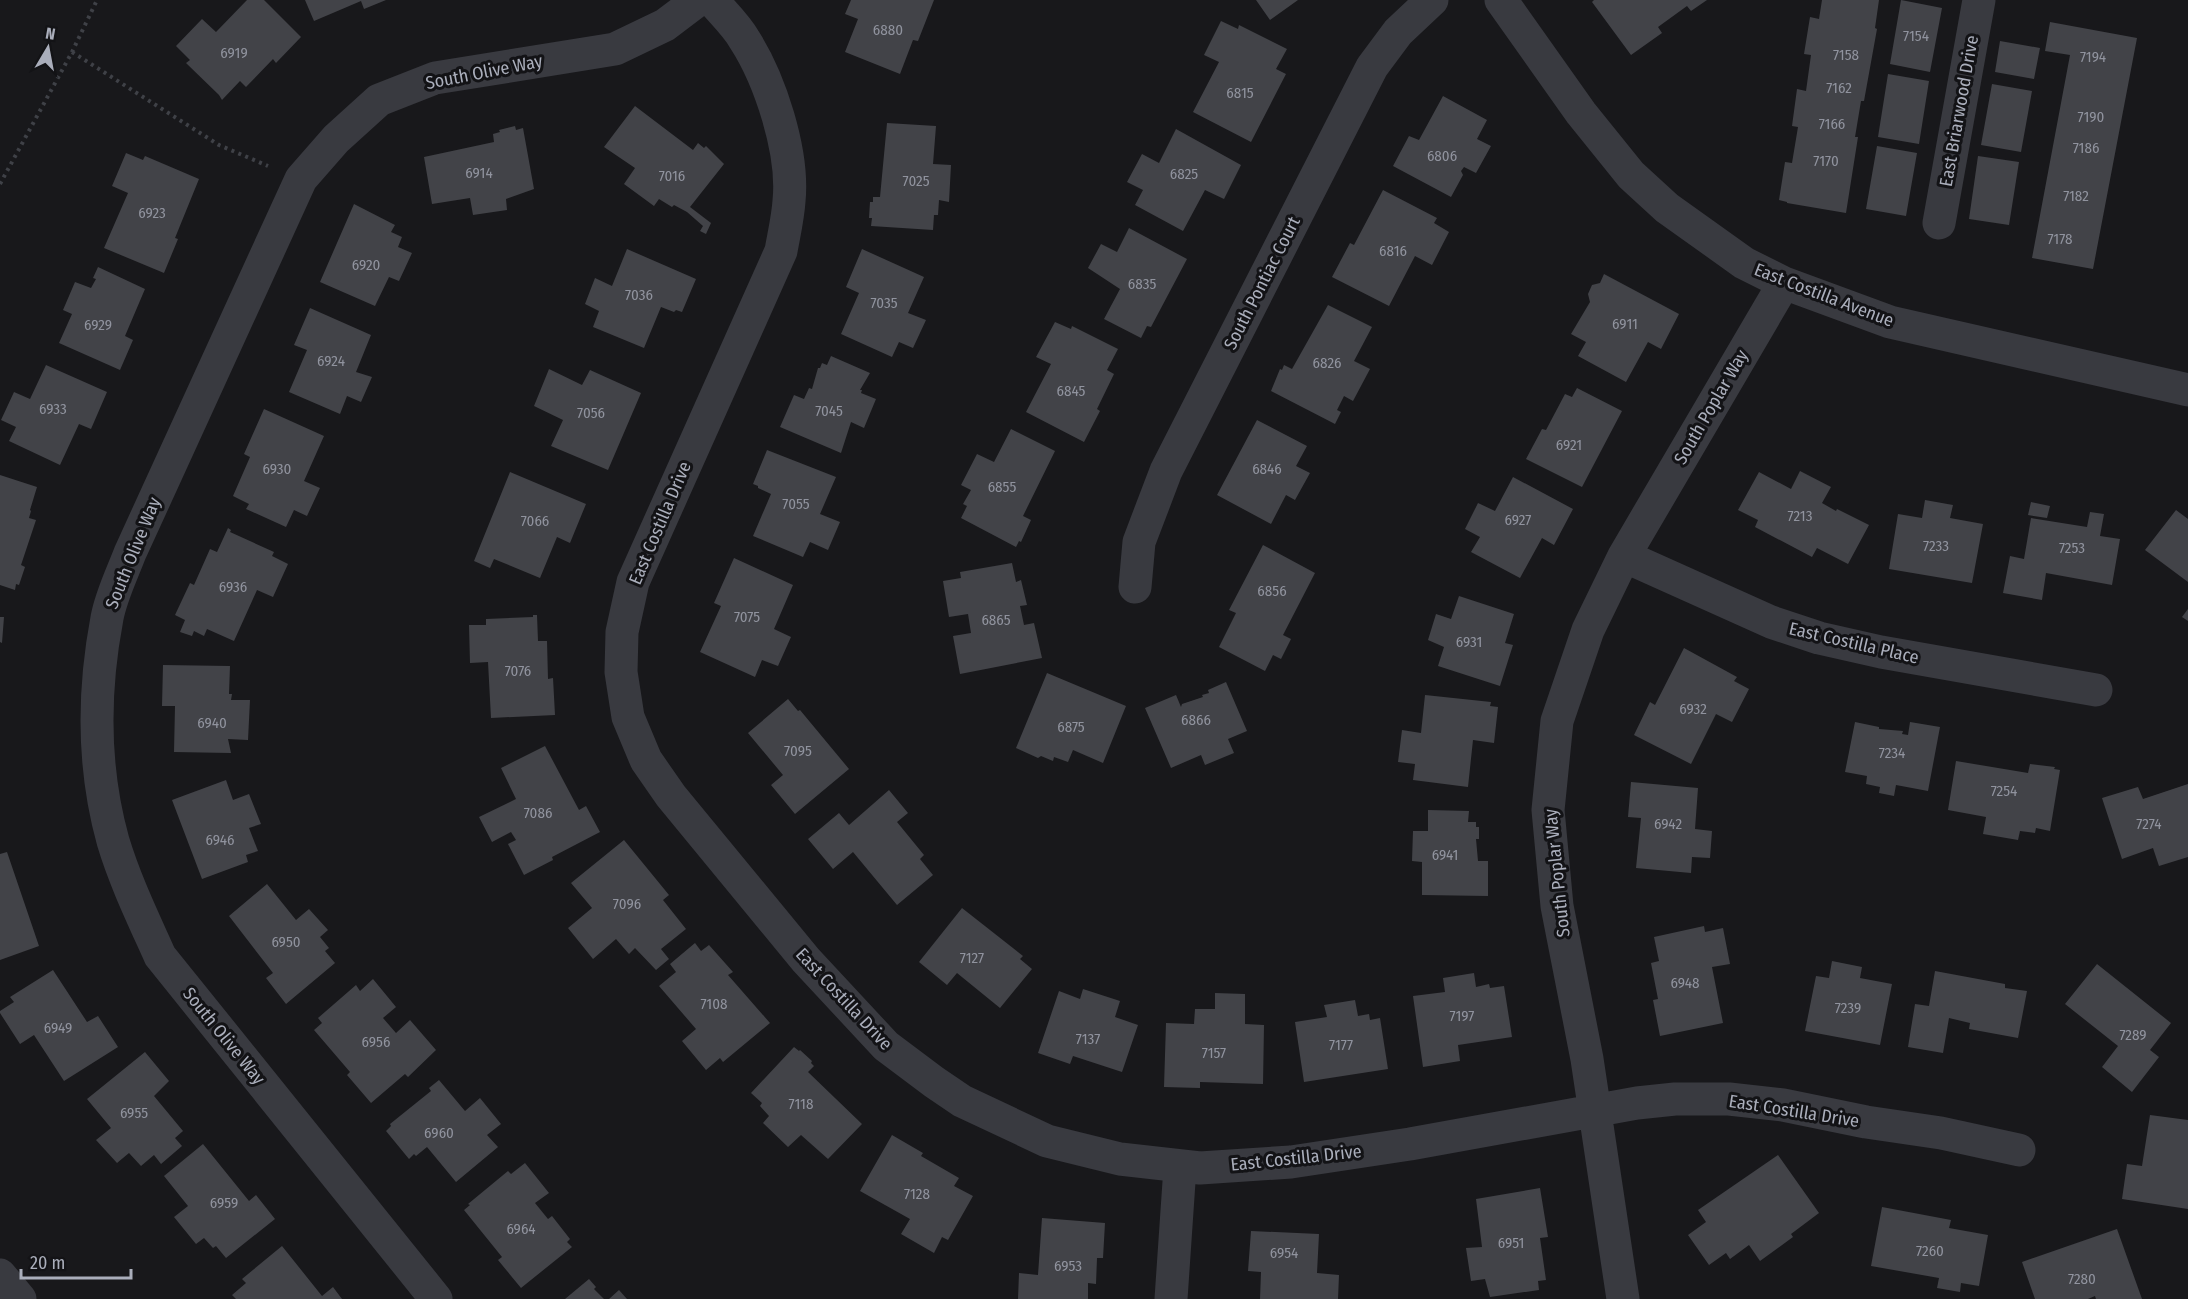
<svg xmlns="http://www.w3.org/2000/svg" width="2188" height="1299" font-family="'Fira Sans Condensed',sans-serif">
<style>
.building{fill:#424348}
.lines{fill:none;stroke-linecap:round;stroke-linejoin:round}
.path{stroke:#3f4147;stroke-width:4;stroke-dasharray:3 4.5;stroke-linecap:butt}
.street{stroke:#393a40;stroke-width:33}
.labels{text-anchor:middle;stroke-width:6;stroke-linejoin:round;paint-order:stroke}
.number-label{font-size:15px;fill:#90939e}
.street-label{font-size:18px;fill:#aaaebb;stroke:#131316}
</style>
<rect width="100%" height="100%" fill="#18181b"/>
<path class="building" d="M247 0H264L301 37 276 63 273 59 246 87 240 81 222 100 219 95 186 63 190 60 176 46 202 19 216 32Z
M305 0H386L364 9 361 1 314 21Z
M851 0H934L918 41 913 40 900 74 845 52 858 19 845 14Z
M1256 0H1298L1270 20Z
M1594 0H1707L1691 11 1687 6 1658 27 1662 33 1631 55 1592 2Z
M1822 0H1879L1875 28 1877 29 1864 101H1861L1855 137H1858L1846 213 1787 203V202L1779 200 1785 162 1792 163 1798 127 1792 126 1797 89 1806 91 1811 55 1804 54 1810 17 1819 19Z
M1901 0 1942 8 1930 72 1890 64Z
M1221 21 1238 29 1239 25 1287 49 1276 69 1286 74 1251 142 1193 112 1219 62 1204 55Z
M2050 22 2137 38 2093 269 2032 258 2070 55 2045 51Z
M2000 41 2040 48 2034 79 1995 72Z
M1888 74 1929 81 1919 144 1878 137Z
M1992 84 2032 91 2021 152 1981 145Z
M1443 96 1487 120 1477 139 1491 146 1476 173 1464 167 1461 171 1463 175 1451 197 1393 166 1409 136 1419 140Z
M635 106 693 150 698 143 704 148 706 146 724 164 690 207 711 223 706 234 700 231 703 226 687 212 674 205 672 207 659 199 654 206 624 184 635 168 604 147Z
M887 123 936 126 933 164 951 165 949 202 939 200 938 215H934L933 230 871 226 872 218H869L870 202H873V197H880Z
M515 126 516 130 523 128 534 189 506 199 507 210 473 215 470 198 432 204 424 157 494 142 493 134 500 132 499 130Z
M1176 129 1241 165 1224 199 1205 190 1183 231 1135 205 1143 190 1127 182 1142 154 1159 163Z
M1877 146 1917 153 1906 216 1866 209Z
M126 153 143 160 145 156 199 179 175 238 178 239 164 273 104 248 128 193 112 186Z
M1978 156 2019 162 2009 225 1969 219Z
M1383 190 1437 218 1434 223 1449 232 1432 265 1415 256 1389 306 1332 277 1350 243 1354 245Z
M354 204 395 225 391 232 402 237 398 247 412 253 399 281 389 277 375 306 320 282Z
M1129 228 1187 259 1151 327 1147 326 1141 338 1104 319 1120 289 1088 268 1101 244 1117 252Z
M627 249 696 279 682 312 676 310 674 312 661 307 644 348 593 327 599 311 585 304 595 278 612 286Z
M862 249 924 277 908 313 926 320 913 348 899 342 892 357 841 334 859 293 846 287Z
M98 267 145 289 125 336 133 340 120 370 59 343 72 314 63 310 75 282 91 288 96 279 93 278Z
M1604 274 1679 314 1661 349 1648 342 1626 382 1578 356 1586 342 1571 334 1590 302 1588 294 1592 285 1600 283Z
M1328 305 1372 327 1354 361 1370 369 1353 401 1344 396 1337 410 1341 412 1335 424 1271 391 1280 369 1282 370 1284 365 1292 369Z
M310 308 371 335 356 372 372 377 361 402 347 396 340 414 289 392 307 350 294 345Z
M1055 322 1071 329 1072 326 1118 349 1107 370 1114 374 1097 409 1100 411 1084 442 1026 412 1051 364 1036 357Z
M831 356 870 373 860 390H862L861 393 876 399 864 428 851 422 841 453 780 427 794 395 804 399 809 388 812 389 818 368H820L822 363 827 365Z
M46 365 107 392 91 429 79 424 60 465 9 441 16 427 1 420 14 392 30 399Z
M549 369 582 385 590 370 641 393 608 470 551 446 563 420 534 406Z
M1577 388 1622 411 1582 487 1526 459 1542 429 1546 430 1565 394 1572 397Z
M264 409 324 436 304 481 320 488 307 516 294 510 286 527 246 509 249 504 233 496 250 457 244 454Z
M1257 420 1307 446 1296 466 1310 473 1295 500 1286 495 1271 524 1217 495Z
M1011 429 1055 451 1023 516 1031 520 1021 542 1019 541 1016 547 961 518 967 506 963 504 971 490 961 485 977 454 994 462Z
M767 450 836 477 820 514 840 522 828 550 810 542 803 557 753 536 771 494 758 488V486L753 484Z
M1800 471 1831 487 1822 503 1836 511 1837 509 1869 525 1848 564 1817 548 1812 557 1755 527 1758 520 1738 510 1759 472 1791 489Z
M510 472 586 504 570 543 557 537 540 578 494 559 490 568 474 561Z
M0 475 37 487 30 510 31 511 29 518 36 520 21 565 25 567 19 585 16 584 15 590 0 585Z
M1513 477 1573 509 1554 545 1542 538 1520 578 1471 552 1480 537 1465 529 1478 503 1495 511Z
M1925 500 1953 505 1950 518 1983 524 1972 583 1889 569 1898 514 1922 518Z
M2031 502 2050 506 2047 518 2028 515Z
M2176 510 2188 519V582L2145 550Z
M2090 512 2104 514 2100 536 2120 539 2112 585 2046 573 2042 600 2003 593 2010 556 2024 559 2031 518 2087 527Z
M228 528 231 530 230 532 274 552 272 556 288 564 273 597 257 590 234 641 207 629 204 636 194 631 192 636 180 632 185 620 175 615 190 583 194 585 210 549 217 552Z
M1263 545 1315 573 1283 635 1291 639 1281 659 1273 655 1265 671 1219 647 1236 613 1229 610Z
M734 558 793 585 774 629 791 637 778 666 762 660 755 677 700 652 721 606 714 603Z
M1012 563 1016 582 1021 580 1027 605 1020 606 1024 625 1034 623 1042 658 960 674 953 636 971 633 968 614 949 617 943 581 961 578 960 572Z
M1459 596 1514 614 1505 643 1513 645 1500 686 1438 666 1444 647 1428 640 1436 614 1451 619Z
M2188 609V621L2182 617Z
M533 615H537L538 641H547L548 679 553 678 555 715 491 718 488 662 470 663 469 625H486V619L533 617Z
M0 617H4L2 643 0 642Z
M1684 648 1737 677 1734 681 1749 689 1732 722 1716 714 1691 764 1634 735 1650 702 1655 705Z
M163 665 230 666 229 694H232L231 700H250L248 740 228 739 231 753 174 752 175 706H162Z
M1047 673 1126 706 1103 763 1073 750 1068 762 1054 757 1053 761 1041 756 1038 758 1016 748Z
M1226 682 1247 731 1228 739 1234 753 1205 765 1201 755 1171 768 1145 708 1176 695 1181 707 1182 704 1203 697 1202 695 1209 693 1208 690Z
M1425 695 1491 702 1490 706 1498 707 1494 743 1473 740 1468 787 1413 780 1415 764 1398 762 1402 730 1421 733Z
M788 699 798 711 800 710 849 769 795 814 771 785 783 775 748 733Z
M1855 722 1879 727V729L1903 731 1902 734 1908 735 1910 722 1940 727 1928 791 1896 785 1894 796 1879 793 1880 787 1866 784 1867 776 1845 772Z
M545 746 579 810 586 806 600 832 552 857 553 860 524 875 508 844 516 840 511 832 492 842 479 817 516 799 501 768Z
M1956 761 2028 773 2030 764 2055 767 2054 769 2060 770 2050 831 2036 828 2035 833 2020 831 2018 840 1983 834 1986 817 1948 810Z
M226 780 233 800 249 794 261 824 249 828 258 851 246 855 248 862 202 879 172 800Z
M1631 782 1698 788 1695 829 1712 831 1710 858 1692 857 1691 873 1636 868 1641 818 1628 817Z
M2188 784V857L2159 866 2153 848 2122 859 2102 798 2138 787 2143 799Z
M889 790 908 813 897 822 924 855 920 859 933 875 897 905 853 852 833 869 808 839 839 813 849 825Z
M1428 810 1469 811 1468 822H1476V827H1479V839H1476L1478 861H1488V896L1422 895V862L1412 861 1413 831H1428Z
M624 840 669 895 663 900 686 929 661 949 669 959 656 970 635 948 629 954 616 939 593 959 568 928 592 908 571 883Z
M7 852 39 946 0 960V854Z
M267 884 296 920 309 909 328 930 320 937 329 948 325 951 335 963 286 1004 266 978 273 973 229 916Z
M962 908 1023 956 1020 959 1032 969 1000 1008 957 973 947 985 919 962Z
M1704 926 1705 932 1723 928 1730 964 1712 967 1723 1023 1660 1036 1653 1000 1658 999 1651 963 1659 961 1654 937Z
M695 943 701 951 709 945 733 972 728 975 770 1023 723 1062 720 1058 706 1070 682 1041 696 1029 659 986 676 972 670 964Z
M1832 961 1862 967 1860 978 1892 984 1880 1045 1805 1031 1816 976 1829 978Z
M2097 964 2171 1023 2150 1050 2159 1057 2132 1092 2102 1067 2118 1046 2065 1004Z
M53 970 87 1022 98 1016 118 1047 64 1081 34 1035 20 1044 0 1013V1011L14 1002 10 997Z
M1935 971 2005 984V988L2027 991 2018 1038 1969 1029 1970 1023 1949 1018 1943 1053 1908 1047 1915 1004 1929 1006Z
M1474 973 1476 987 1489 984 1490 988 1504 986 1512 1037 1458 1045 1460 1061 1423 1067 1413 996 1445 992 1443 978Z
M373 979 396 1007 383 1018 396 1033 410 1020 436 1050 408 1077 405 1074 371 1103 347 1075 350 1072 314 1030 322 1023 318 1018 356 985 360 991Z
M1083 989 1120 1001 1115 1017 1138 1025 1122 1072 1073 1056 1070 1064 1038 1053 1059 991 1080 999Z
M1215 993 1245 994V1024L1264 1025 1263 1084 1200 1082V1088L1164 1087 1166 1023 1194 1024 1195 1009H1215Z
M1355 1000 1358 1016 1369 1014 1370 1020 1380 1018 1388 1069 1304 1082 1295 1022 1327 1017 1324 1005Z
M794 1047 799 1051 800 1050 812 1061 811 1063 814 1066 808 1072 862 1124 828 1159 801 1135 788 1147 763 1123 769 1116 760 1106 762 1103 751 1093Z
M145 1052 169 1081 154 1096 183 1131 175 1138 182 1146 161 1164 154 1155 141 1166 129 1153 117 1163 96 1140 111 1128 87 1099Z
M439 1080 465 1111 480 1098 501 1124 487 1135 498 1147 456 1182 427 1147 416 1156 414 1154 409 1159 386 1131 391 1126 390 1124 431 1091 429 1088Z
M2150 1115 2188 1120V1209L2122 1199 2127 1164 2142 1166Z
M892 1135 923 1153 921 1156 959 1178 954 1186 973 1196 948 1240 942 1237 934 1253 901 1234 910 1219 860 1191Z
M203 1144 249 1201 256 1195 275 1219 226 1258 216 1246 213 1248 204 1238 196 1244 174 1217 188 1206 164 1176Z
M1778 1155 1819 1213 1791 1234 1793 1237 1760 1261 1749 1245 1730 1259 1726 1253 1709 1265 1688 1235 1706 1222 1698 1210Z
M525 1163 549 1193 535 1203 548 1219 552 1216 570 1239 567 1242 572 1247 521 1288 498 1260 502 1257 464 1210 470 1205 468 1204 508 1171 511 1174Z
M1540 1188 1548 1237 1540 1238 1546 1280 1538 1281 1539 1290 1490 1297 1485 1279 1471 1281 1466 1248 1482 1247 1476 1199Z
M1882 1207 1951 1220 1949 1228 1988 1235 1979 1286 1961 1283 1960 1292 1937 1288 1939 1278 1871 1266Z
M1042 1218 1105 1223 1103 1258H1097L1096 1284 1088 1283V1299H1018L1019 1273 1038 1275Z
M2117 1229 2142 1299H2096L2095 1296 2088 1299H2035L2022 1262Z
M1251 1231 1319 1234 1317 1273 1339 1275 1338 1299H1260L1261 1272 1248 1271Z
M282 1246 322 1296 333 1287 342 1299H236L232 1295 246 1283 242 1279Z
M589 1279 596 1287 594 1289 604 1299H565Z
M619 1290 627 1299H609Z"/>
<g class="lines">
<path class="path" d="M72 52 219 145 268 166
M0 184 72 52 97 0"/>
<path class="street" d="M712 0C722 12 736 25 744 39 770 79 794 152 789 201 788 217 784 234 781 251L633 582 622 632 621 672 628 717 646 760 671 796 806 960 886 1046 934 1082 962 1101 1047 1141 1120 1159 1200 1168 1291 1162 1410 1144 1637 1103 1675 1099H1729L1783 1105 1866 1122 1941 1133 2019 1150
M1501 0 1581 113 1631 175 1667 208 1744 263 1784 283 1890 322 2188 390
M1939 223 1979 0
M1624 556 1771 622 1819 638 1881 652 2096 690
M1135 587 1139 542 1166 471 1372 67 1398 32 1432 0
M0 1275 20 1299
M436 1299 160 956C143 918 125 881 113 841 93 769 93 692 107 618 111 596 122 574 130 553L301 179 336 139 379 100 435 78 615 49 665 25 698 0
M1171 1299 1180 1167
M1623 1299 1587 1059 1557 906 1548 810 1557 721 1588 630 1624 556 1784 283"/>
</g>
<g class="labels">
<g class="number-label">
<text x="888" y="35">6880</text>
<text x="1916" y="41">7154</text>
<text x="234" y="58">6919</text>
<text x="1846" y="60">7158</text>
<text x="2093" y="62">7194</text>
<text x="1839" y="93">7162</text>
<text x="1240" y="98">6815</text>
<text x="2091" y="122">7190</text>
<text x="1832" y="129">7166</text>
<text x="2086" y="153">7186</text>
<text x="1442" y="161">6806</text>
<text x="1826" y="166">7170</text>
<text x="479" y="178">6914</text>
<text x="1184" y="179">6825</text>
<text x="672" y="181">7016</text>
<text x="916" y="186">7025</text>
<text x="2076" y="201">7182</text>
<text x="152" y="218">6923</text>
<text x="2060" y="244">7178</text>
<text x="1393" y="256">6816</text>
<text x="366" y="270">6920</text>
<text x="1142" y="289">6835</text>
<text x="639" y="300">7036</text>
<text x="884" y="308">7035</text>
<text x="1625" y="329">6911</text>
<text x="98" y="330">6929</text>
<text x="331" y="366">6924</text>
<text x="1327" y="368">6826</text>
<text x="1071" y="396">6845</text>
<text x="53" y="414">6933</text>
<text x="829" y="416">7045</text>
<text x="591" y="418">7056</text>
<text x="1569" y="450">6921</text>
<text x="277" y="474">6930</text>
<text x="1267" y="474">6846</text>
<text x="1002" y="492">6855</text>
<text x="796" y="509">7055</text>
<text x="1800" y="521">7213</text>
<text x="1518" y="525">6927</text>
<text x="535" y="526">7066</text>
<text x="1936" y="551">7233</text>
<text x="2072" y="553">7253</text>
<text x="233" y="592">6936</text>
<text x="1272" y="596">6856</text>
<text x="747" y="622">7075</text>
<text x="996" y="625">6865</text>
<text x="1469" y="647">6931</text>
<text x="518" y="676">7076</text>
<text x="1693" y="714">6932</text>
<text x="1196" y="725">6866</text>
<text x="212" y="728">6940</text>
<text x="1071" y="732">6875</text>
<text x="798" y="756">7095</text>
<text x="1892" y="758">7234</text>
<text x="2004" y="796">7254</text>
<text x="538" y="818">7086</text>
<text x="1668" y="829">6942</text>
<text x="2149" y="829">7274</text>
<text x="220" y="845">6946</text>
<text x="1445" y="860">6941</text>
<text x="627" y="909">7096</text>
<text x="286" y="947">6950</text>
<text x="972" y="963">7127</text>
<text x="1685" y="988">6948</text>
<text x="714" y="1009">7108</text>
<text x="1848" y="1013">7239</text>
<text x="1462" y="1021">7197</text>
<text x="58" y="1033">6949</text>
<text x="2133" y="1040">7289</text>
<text x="1088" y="1044">7137</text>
<text x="376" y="1047">6956</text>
<text x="1341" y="1050">7177</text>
<text x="1214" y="1058">7157</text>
<text x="801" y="1109">7118</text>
<text x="134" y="1118">6955</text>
<text x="439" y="1138">6960</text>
<text x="917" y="1199">7128</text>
<text x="224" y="1208">6959</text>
<text x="521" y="1234">6964</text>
<text x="1511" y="1248">6951</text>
<text x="1930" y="1256">7260</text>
<text x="1284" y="1258">6954</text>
<text x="1068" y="1271">6953</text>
<text x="2082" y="1284">7280</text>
</g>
<g class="street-label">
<text transform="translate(484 72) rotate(-11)" y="6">South Olive Way</text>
<text transform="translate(1959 111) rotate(-80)" y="6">East Briarwood Drive</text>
<text transform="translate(1262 283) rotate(-63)" y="6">South Pontiac Court</text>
<text transform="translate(1824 295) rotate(21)" y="6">East Costilla Avenue</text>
<text transform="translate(1711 407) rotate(-60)" y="6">South Poplar Way</text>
<text transform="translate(660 523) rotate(-67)" y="6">East Costilla Drive</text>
<text transform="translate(133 553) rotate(-68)" y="6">South Olive Way</text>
<text transform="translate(1854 643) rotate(13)" y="6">East Costilla Place</text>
<text transform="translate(1557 873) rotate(-96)" y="6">South Poplar Way</text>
<text transform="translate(844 999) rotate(47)" y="6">East Costilla Drive</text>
<text transform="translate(224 1036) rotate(51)" y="6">South Olive Way</text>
<text transform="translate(1794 1111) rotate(9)" y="6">East Costilla Drive</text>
<text transform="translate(1296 1158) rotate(-6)" y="6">East Costilla Drive</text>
</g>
</g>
<g transform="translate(48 48) rotate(10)" stroke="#131316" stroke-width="4.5" paint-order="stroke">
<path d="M0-4.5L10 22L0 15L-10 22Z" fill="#aaaebb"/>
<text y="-9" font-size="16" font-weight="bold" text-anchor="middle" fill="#aaaebb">N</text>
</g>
<path d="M21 1269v9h110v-9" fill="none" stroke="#aaaebb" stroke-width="3"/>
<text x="30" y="1269" font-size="18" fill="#aaaebb" stroke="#131316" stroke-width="4.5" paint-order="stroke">20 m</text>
</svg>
